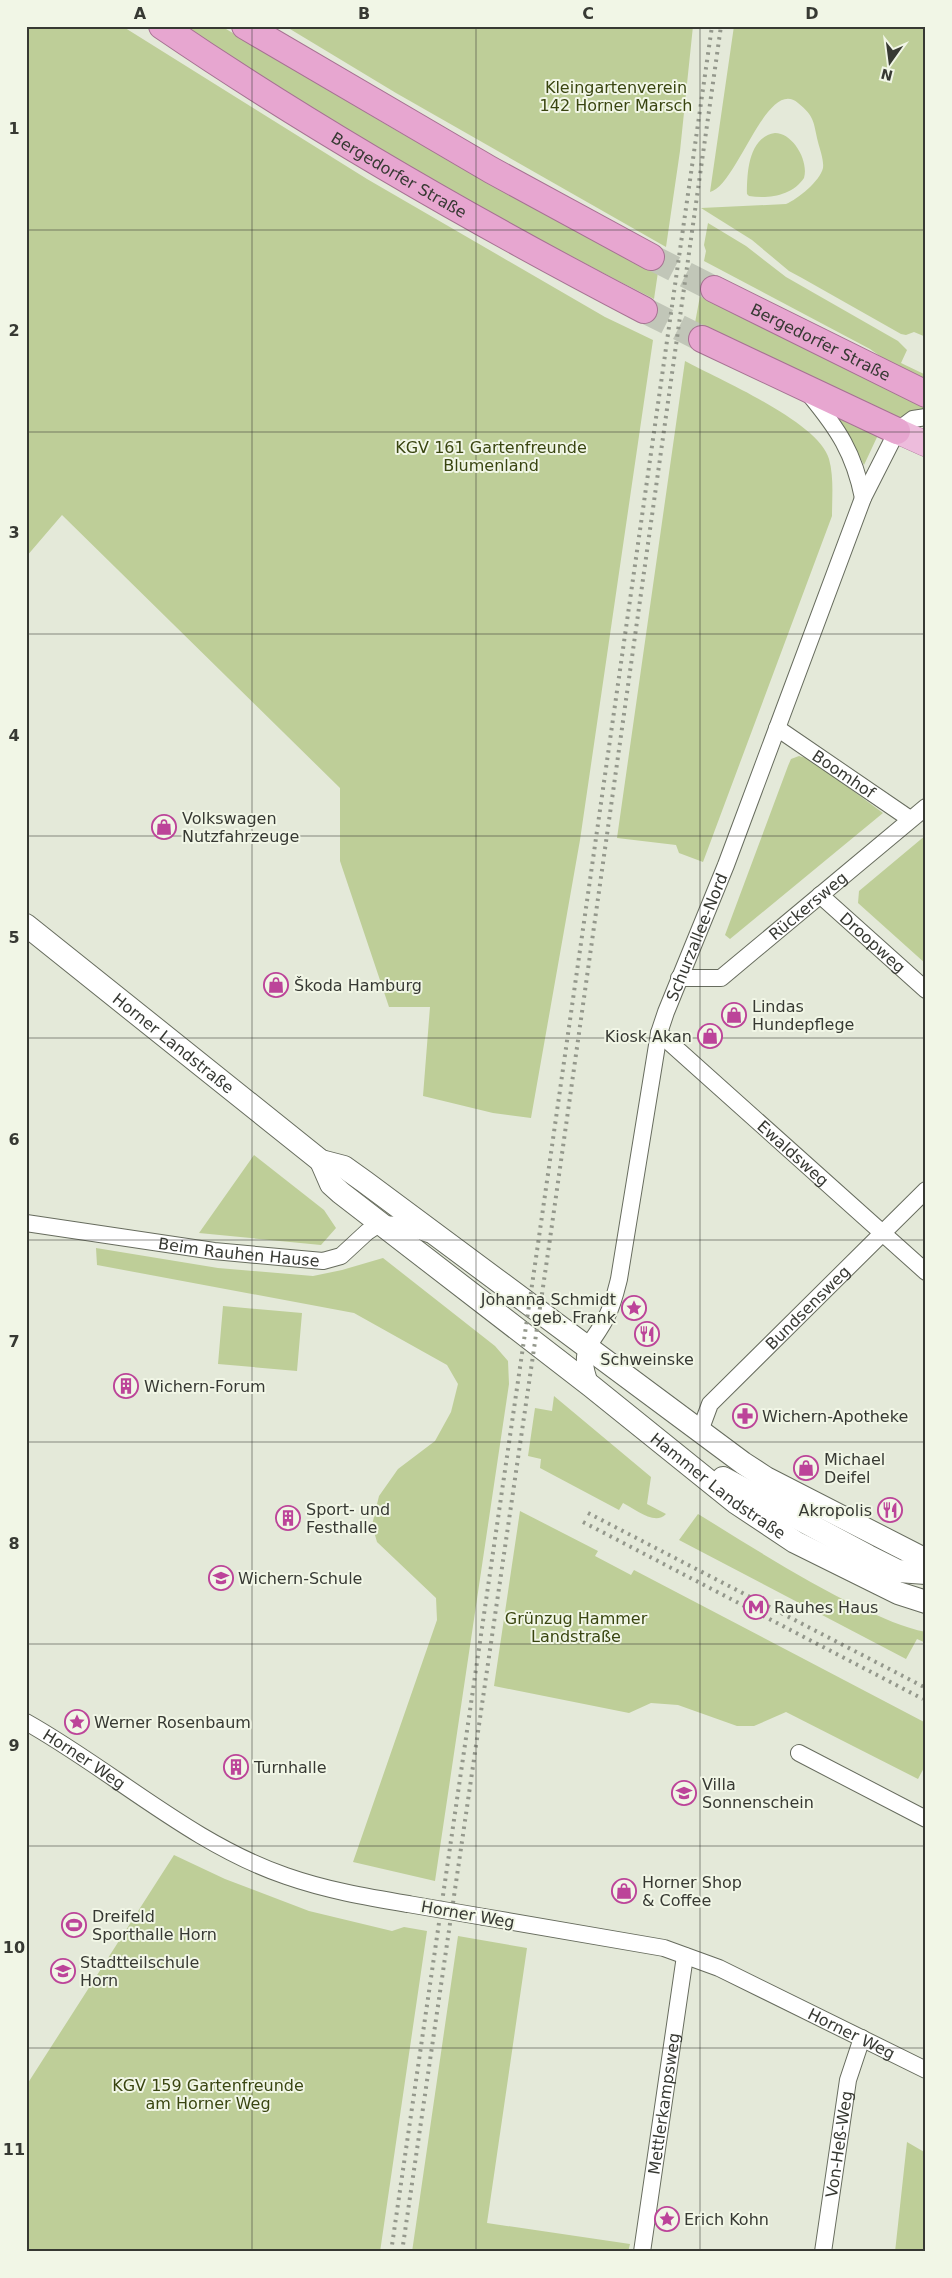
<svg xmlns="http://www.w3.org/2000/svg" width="952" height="2278" font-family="'DejaVu Sans',sans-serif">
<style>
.green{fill:#bece98}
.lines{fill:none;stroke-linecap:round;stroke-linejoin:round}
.trunk-tunnel{stroke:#c1c6b8;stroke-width:26;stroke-dasharray:26 13;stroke-linecap:butt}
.minor-casing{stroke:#676c5e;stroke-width:18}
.secondary-casing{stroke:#676c5e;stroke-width:24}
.primary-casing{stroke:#a67292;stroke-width:26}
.trunk-casing{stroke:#a67292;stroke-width:28}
.minor{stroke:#fff;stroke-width:16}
.secondary{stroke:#fff;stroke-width:22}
.primary{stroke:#edbcdc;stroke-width:25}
.trunk{stroke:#e7a6d0;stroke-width:26}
.rail{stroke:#94988c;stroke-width:4;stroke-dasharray:2.5 5;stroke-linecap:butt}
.minor-bridge-casing{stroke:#676c5e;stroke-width:18;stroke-linecap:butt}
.minor-bridge{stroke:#fff;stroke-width:16}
.grid{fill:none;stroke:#373933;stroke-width:1;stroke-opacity:0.55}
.labels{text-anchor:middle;stroke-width:4;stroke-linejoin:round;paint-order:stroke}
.park-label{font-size:16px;fill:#394510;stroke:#f1f6e6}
.street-label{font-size:16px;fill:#373933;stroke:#f1f6e6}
.poi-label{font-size:16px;fill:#373933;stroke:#f1f6e6;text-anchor:start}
.neatline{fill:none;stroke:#373933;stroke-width:2}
.grid-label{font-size:16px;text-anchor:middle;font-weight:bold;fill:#373933}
</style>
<rect width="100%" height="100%" fill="#e4e9d9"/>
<path class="green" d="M26 26H122L367 179 605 317 653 340 580 840 531 1118 493 1113 423 1096 430 1007H389L340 861V788L62 515 26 557Z
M185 26H221L399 132 540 211 658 272 654 299C493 218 336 127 185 26Z
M285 26H693L680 151 666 247 396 93Z
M734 26H926V337L914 332 906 335 901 334 802 278 789 271 752 240 701 208 786 204C798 199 820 181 823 168 824 160 820 150 818 142 813 121 815 117 798 103 767 76 737 186 710 192Z
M775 133C793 133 809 161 804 178 792 196 768 199 749 196L747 194C747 174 748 137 775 133Z
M708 223 746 246 786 277 898 341 907 350 901 363 926 375V382L897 368 870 349 704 261 706 251 704 245Z
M700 296 926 407V411L907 413 899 420 695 323Z
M685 361C720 380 819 422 829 459 834 477 832 497 832 516L703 862 679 853 676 845 617 838Z
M839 418 878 435 864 465Z
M799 756 810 759 883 813 730 939 725 935 788 766 791 759Z
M926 835V964L858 903 859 891Z
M254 1155 324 1210 336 1228 321 1245 199 1233Z
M96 1248 218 1268 313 1276 342 1270 383 1258 495 1346 508 1361 509 1384 435 1881 353 1862 437 1620 436 1598 377 1542 372 1525 379 1496 398 1469 435 1441 451 1412 458 1384 447 1365 354 1313 97 1265Z
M223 1306 302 1313 297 1371 218 1364Z
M554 1396 651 1477 647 1504 666 1514C655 1526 635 1509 623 1503L619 1510 540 1468 541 1459 528 1456 535 1408 552 1411Z
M520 1511 598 1551 595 1556 631 1575 634 1570 926 1723V1764L918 1779 786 1712 754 1726H737L678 1705 651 1703 629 1713 494 1686Z
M698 1514C752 1547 804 1581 861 1608 881 1617 904 1628 926 1632V1643L917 1639 906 1659 679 1540Z
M174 1855 225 1879 309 1911 392 1931 404 1927 427 1931 380 2252H26V2086Z
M458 1936 527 1948 487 2223 630 2244 628 2252H412Z
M907 2142 926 2153V2252H895Z"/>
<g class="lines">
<path class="trunk-tunnel" d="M651 257 714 289
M644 310 702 339"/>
<defs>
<g id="minor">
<path d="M809 394C838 429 854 453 863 498"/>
<path id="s1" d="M777 728 910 819"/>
<path id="s2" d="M820 895 926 990"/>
<path id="s3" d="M679 978H721L926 807"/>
<path id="s4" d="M659 1033 926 1272"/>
<path id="s5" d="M26 1223 214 1251 323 1261 341 1256 367 1232 379 1224 401 1225 428 1234"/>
<path id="s6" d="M591 1386C576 1347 591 1348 607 1316 613 1304 616 1291 619 1279L659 1033 666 1012 726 865 863 498 897 431 913 419 926 417"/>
<path id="s7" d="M700 1431 710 1404 926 1190"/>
<path id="s8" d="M26 1722C112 1770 192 1844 286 1876 326 1890 366 1897 408 1904"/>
<path d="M799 1753 926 1819"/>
<path id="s9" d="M484 1917 664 1948 719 1968 926 2070"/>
<path id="s10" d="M642 2252 685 1956"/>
<path id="s11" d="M823 2252 848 2080 862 2038"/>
</g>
<g id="secondary">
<path id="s12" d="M26 925 321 1161 344 1167 365 1182 743 1463 766 1478 926 1560"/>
<path id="s13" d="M321 1161 331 1184 341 1193 591 1386 735 1502 795 1542 898 1593 926 1602"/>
<path d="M723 1478 868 1556 898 1571 926 1573"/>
</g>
<path id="primary" d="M897 431 926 444"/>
<g id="trunk">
<path id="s14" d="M162 26C316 131 479 224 644 310"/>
<path d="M245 26 491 170 651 257"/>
<path id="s15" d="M714 289 926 394"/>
<path d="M702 339 897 431"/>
</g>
</defs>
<use href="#minor" class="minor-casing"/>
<use href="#secondary" class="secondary-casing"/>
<use href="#primary" class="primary-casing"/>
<use href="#trunk" class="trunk-casing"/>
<use href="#minor" class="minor"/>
<use href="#secondary" class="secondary"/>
<use href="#primary" class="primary"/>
<use href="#trunk" class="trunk"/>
<path class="rail" d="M588 1513 926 1688
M583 1522 923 1699
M391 2252 538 1244 712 26
M402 2252 549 1246 721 26"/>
<defs>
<path id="minor-bridge" d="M408 1904 484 1917"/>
</defs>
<use href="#minor-bridge" class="minor-bridge-casing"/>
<use href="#minor-bridge" class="minor-bridge"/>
</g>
<path class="grid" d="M252 26V2252M476 26V2252M700 26V2252M26 230H926M26 432H926M26 634H926M26 836H926M26 1038H926M26 1240H926M26 1442H926M26 1644H926M26 1846H926M26 2048H926"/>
<defs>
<symbol id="shop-ring" viewBox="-11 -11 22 22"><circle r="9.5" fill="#f1f6e6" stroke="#bc4499" stroke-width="1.5"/><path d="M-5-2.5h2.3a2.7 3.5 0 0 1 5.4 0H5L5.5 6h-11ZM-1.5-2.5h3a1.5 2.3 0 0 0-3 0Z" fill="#bc4499"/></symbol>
<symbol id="sight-ring" viewBox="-11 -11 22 22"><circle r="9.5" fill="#f1f6e6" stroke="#bc4499" stroke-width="1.5"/><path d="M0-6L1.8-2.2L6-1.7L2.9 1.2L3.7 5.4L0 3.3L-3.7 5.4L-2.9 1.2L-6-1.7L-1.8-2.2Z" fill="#bc4499"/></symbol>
<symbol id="restaurant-ring" viewBox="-11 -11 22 22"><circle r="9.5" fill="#f1f6e6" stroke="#bc4499" stroke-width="1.5"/><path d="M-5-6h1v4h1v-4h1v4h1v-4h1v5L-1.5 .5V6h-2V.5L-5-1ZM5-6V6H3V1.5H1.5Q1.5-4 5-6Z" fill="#bc4499"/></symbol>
<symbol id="building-ring" viewBox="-11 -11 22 22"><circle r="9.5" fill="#f1f6e6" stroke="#bc4499" stroke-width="1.5"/><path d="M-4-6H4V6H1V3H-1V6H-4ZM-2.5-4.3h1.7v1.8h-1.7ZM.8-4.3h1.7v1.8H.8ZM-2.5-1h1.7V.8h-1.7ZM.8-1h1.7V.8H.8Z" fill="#bc4499"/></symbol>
<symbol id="pharmacy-ring" viewBox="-11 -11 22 22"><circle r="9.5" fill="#f1f6e6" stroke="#bc4499" stroke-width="1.5"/><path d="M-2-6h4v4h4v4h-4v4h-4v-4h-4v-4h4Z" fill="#bc4499"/></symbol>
<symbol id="school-ring" viewBox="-11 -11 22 22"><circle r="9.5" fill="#f1f6e6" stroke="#bc4499" stroke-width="1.5"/><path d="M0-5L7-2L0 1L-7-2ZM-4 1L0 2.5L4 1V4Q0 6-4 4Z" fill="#bc4499"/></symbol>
<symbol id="metro-ring" viewBox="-11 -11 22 22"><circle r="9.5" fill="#f1f6e6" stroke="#bc4499" stroke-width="1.5"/><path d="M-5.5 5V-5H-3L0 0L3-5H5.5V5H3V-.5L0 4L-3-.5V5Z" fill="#bc4499"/></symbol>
<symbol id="stadium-ring" viewBox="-11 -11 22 22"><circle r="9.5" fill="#f1f6e6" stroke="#bc4499" stroke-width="1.5"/><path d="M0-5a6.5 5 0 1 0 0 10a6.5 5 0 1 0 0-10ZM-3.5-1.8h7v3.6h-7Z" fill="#bc4499"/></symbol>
</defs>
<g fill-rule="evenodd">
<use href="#shop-ring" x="150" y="813" width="28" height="28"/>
<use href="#shop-ring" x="262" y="971" width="28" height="28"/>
<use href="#shop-ring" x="720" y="1001" width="28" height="28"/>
<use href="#shop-ring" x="696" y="1022" width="28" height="28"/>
<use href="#sight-ring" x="620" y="1294" width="28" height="28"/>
<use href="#restaurant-ring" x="633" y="1320" width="28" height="28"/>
<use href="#building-ring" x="112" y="1372" width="28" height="28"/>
<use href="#pharmacy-ring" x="731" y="1402" width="28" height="28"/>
<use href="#shop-ring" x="792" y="1454" width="28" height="28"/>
<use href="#restaurant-ring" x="876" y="1496" width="28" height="28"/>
<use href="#building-ring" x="274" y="1504" width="28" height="28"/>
<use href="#school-ring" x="207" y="1564" width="28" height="28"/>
<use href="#metro-ring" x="742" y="1593" width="28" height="28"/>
<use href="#sight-ring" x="63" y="1708" width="28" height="28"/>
<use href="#building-ring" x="222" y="1753" width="28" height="28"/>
<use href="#school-ring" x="670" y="1779" width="28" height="28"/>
<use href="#shop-ring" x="610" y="1877" width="28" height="28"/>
<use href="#stadium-ring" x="60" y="1911" width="28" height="28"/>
<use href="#school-ring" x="49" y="1957" width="28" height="28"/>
<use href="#sight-ring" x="653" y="2205" width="28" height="28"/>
</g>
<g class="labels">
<g class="park-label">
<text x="616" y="93">Kleingartenverein<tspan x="616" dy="18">142 Horner Marsch</tspan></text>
<text x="491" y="453">KGV 161 Gartenfreunde<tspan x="491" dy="18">Blumenland</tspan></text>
<text x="576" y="1624">Grünzug Hammer<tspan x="576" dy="18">Landstraße</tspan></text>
<text x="208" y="2091">KGV 159 Gartenfreunde<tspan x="208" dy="18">am Horner Weg</tspan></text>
</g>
<g class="street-label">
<text dy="6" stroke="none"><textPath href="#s14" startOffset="280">Bergedorfer Straße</textPath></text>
<text dy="6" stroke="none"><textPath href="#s15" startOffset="119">Bergedorfer Straße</textPath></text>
<text dy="6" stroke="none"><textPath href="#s1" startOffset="81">Boomhof</textPath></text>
<text dy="6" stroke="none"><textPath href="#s3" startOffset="155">Rückersweg</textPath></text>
<text dy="6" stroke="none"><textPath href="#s6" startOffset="468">Schurzallee-Nord</textPath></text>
<text dy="6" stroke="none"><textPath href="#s2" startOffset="71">Droopweg</textPath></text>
<text dy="6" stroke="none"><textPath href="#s12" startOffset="189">Horner Landstraße</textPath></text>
<text dy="6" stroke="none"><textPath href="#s4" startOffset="180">Ewaldsweg</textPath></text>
<text dy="6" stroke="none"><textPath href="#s5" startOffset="215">Beim Rauhen Hause</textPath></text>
<text dy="6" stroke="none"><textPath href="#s7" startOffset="166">Bundsensweg</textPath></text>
<text dy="6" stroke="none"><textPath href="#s13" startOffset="516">Hammer Landstraße</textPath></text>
<text dy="6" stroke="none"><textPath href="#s8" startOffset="69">Horner Weg</textPath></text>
<text transform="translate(468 1914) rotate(10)" y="6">Horner Weg</text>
<text dy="6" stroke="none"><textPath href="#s9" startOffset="389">Horner Weg</textPath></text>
<text dy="6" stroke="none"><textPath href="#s10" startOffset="150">Mettlerkampsweg</textPath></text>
<text dy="6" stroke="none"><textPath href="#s11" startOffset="109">Von-Heß-Weg</textPath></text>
</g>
<g class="poi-label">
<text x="182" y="824">Volkswagen<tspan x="182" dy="18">Nutzfahrzeuge</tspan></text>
<text x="294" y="991">Škoda Hamburg</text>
<text x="752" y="1012">Lindas<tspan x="752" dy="18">Hundepflege</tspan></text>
<text x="692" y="1042" text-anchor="end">Kiosk Akan</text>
<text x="616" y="1305" text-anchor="end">Johanna Schmidt<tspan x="616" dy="18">geb. Frank</tspan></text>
<text x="647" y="1365" text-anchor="middle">Schweinske</text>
<text x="144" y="1392">Wichern-Forum</text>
<text x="762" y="1422">Wichern-Apotheke</text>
<text x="824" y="1465">Michael<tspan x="824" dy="18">Deifel</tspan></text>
<text x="306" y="1515">Sport- und<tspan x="306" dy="18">Festhalle</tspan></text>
<text x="872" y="1516" text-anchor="end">Akropolis</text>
<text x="238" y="1584">Wichern-Schule</text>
<text x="774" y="1613">Rauhes Haus</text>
<text x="94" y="1728">Werner Rosenbaum</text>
<text x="254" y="1773">Turnhalle</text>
<text x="702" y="1790">Villa<tspan x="702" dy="18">Sonnenschein</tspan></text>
<text x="642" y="1888">Horner Shop<tspan x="642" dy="18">&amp; Coffee</tspan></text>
<text x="92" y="1922">Dreifeld<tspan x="92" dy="18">Sporthalle Horn</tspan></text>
<text x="80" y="1968">Stadtteilschule<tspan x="80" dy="18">Horn</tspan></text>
<text x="684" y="2225">Erich Kohn</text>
</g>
</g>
<rect width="952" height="2278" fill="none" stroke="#f1f6e6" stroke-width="55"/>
<g transform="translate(890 62) rotate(194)" stroke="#f1f6e6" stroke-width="4" paint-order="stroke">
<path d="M0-4L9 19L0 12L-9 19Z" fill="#373933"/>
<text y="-8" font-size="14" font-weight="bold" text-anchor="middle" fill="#373933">N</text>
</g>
<rect x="28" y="28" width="896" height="2222" class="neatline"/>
<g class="grid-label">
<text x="140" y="19">A</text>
<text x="364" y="19">B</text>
<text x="588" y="19">C</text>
<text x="812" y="19">D</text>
<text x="14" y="134">1</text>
<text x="14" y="336">2</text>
<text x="14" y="538">3</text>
<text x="14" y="741">4</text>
<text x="14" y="943">5</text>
<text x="14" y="1145">6</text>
<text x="14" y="1347">7</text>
<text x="14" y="1549">8</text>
<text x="14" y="1751">9</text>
<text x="14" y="1953">10</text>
<text x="14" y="2155">11</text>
</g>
</svg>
